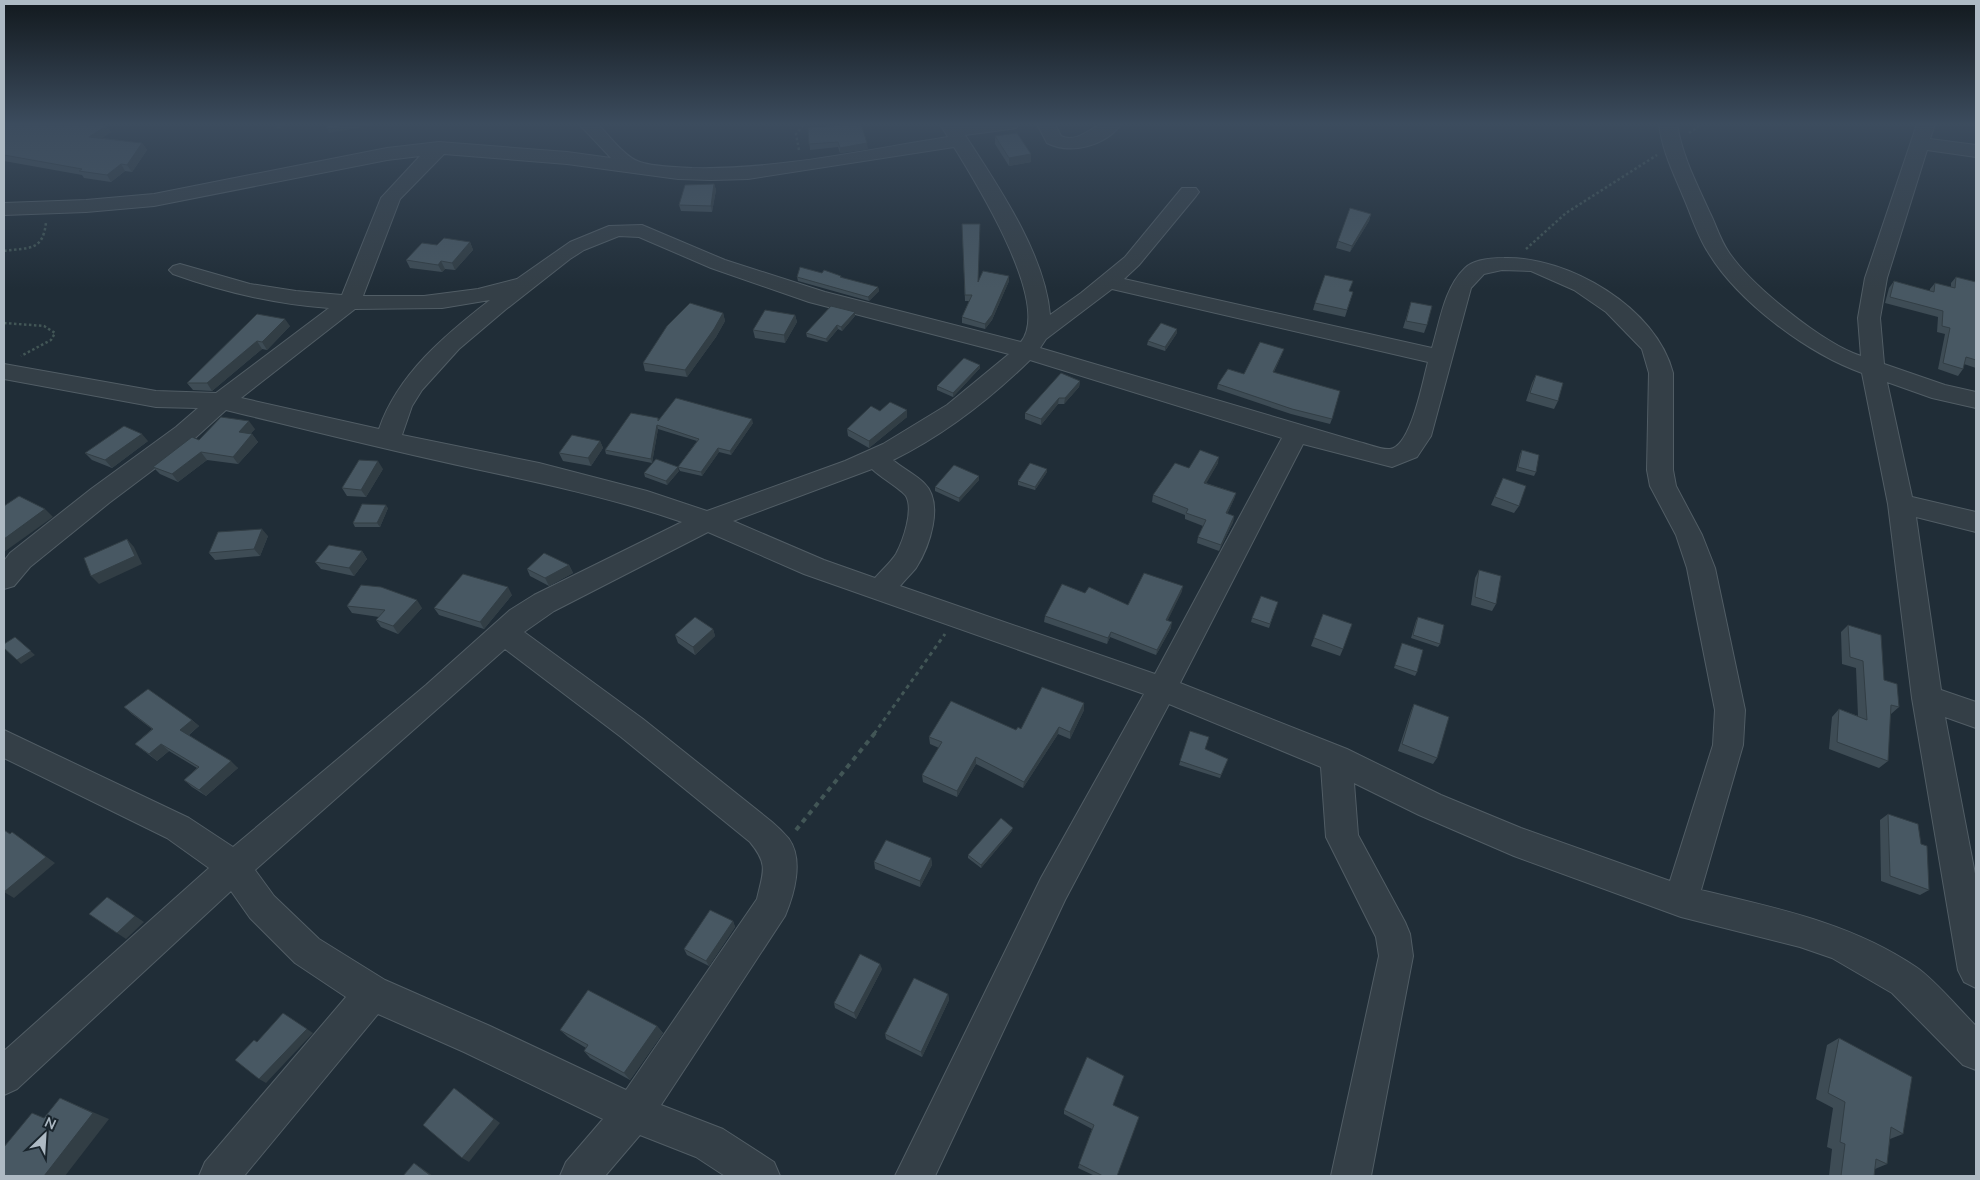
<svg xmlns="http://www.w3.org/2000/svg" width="1980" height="1180" font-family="Mulish,sans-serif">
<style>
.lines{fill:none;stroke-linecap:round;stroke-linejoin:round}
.minor-casing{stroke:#515d65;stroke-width:2}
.path-far2{stroke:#425656;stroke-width:2.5;stroke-dasharray:2.5 2.5;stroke-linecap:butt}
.path-far1{stroke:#425656;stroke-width:3;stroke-dasharray:4 4;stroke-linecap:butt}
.path{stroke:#425656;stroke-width:4;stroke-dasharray:5 5;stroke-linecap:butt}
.minor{fill:#343f47;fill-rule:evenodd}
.wall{fill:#3e4c55}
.shaded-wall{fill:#323e45}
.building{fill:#485863;stroke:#323e45}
</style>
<rect width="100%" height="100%" fill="#202d37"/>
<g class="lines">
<defs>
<path id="minor" d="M579 124H598C608 135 626 158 640 162 655 167 676 167 692 168 777 170 865 150 948 137L940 124H1019L1016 128 1010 129 965 135C998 186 1045 254 1050 315L1081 293 1125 257 1182 188H1196L1199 192 1196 196 1139 265 1124 279 1432 348C1440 322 1444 288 1465 268 1474 259 1492 258 1504 258 1568 256 1657 308 1673 373V470L1676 486 1702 535 1715 568 1745 710 1743 745 1701 890C1776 908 1851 923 1916 967 1934 979 1960 1010 1976 1026V1070L1963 1065 1892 993 1832 958 1800 947 1681 917 1514 856 1419 815 1354 783 1358 835 1405 922 1410 934 1413 956 1371 1176H1331L1379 956 1376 937 1326 837 1321 767 1169 704 1065 900 935 1176H895L1041 878 1144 694 804 574 708 532 554 611 524 632 643 719 772 822C778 827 784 833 789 839 804 860 794 895 785 916L661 1105 723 1129 774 1162 780 1176H725L696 1157 640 1135 605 1176H560L566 1162 603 1119 464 1052 378 1014 244 1176H199L205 1162 346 997 295 963 250 918 231 891 17 1089 4 1095V1051L209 868 167 838 4 758V730L189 818 233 847 426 685 510 610 534 595 682 522C610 497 536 482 462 466 383 449 304 429 226 410L194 439 109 503 30 567 14 586 4 589V561L10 553 91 489 176 427 198 408 156 407 4 379V364L156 391 216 393 329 308C275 304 223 292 173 274L169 270 173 266 180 264 250 284 296 291 342 295 381 198 420 156 387 160 154 206 86 212 4 215V203L86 200 154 194 387 148 439 142 567 152 611 158ZM954 147C976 183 1052 304 1021 342L825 292 725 260 642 225 609 226 570 242 517 279 478 289 424 296H363L400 199 444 154 567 164 678 179 711 180 748 179ZM619 236 639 237 711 268 809 302 1009 354 947 405 883 444 845 461 707 511 647 491 539 463 402 435 412 406 422 390 459 349 505 310 570 259 584 250ZM1502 270 1531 271 1574 290 1606 312 1642 349 1649 373 1647 470 1650 486 1676 535 1687 568 1715 710 1713 745 1670 881 1521 828 1441 795 1347 749 1180 683 1303 444 1392 467 1417 457 1431 436 1471 288 1484 274ZM1112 289 1428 362C1423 380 1411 447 1390 449 1381 450 1368 444 1359 442L1040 348 1046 339ZM490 300C445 335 398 374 379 429L241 398 355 309 442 308ZM1030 360 1282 438 1155 674 900 586C905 580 911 574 916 568 929 548 945 503 924 483 915 474 902 468 893 460 944 435 990 399 1030 360ZM872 469C880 477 901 489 906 496 914 510 903 541 896 554 891 562 882 570 875 578L824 560 733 521ZM505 649 621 737 750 842C769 865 763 872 757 899L626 1090 490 1026 385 980 319 939 274 896 255 870Z
M1037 124H1055L1061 136C1076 143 1088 130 1101 124 1106 122 1115 124 1121 124 1106 146 1070 155 1047 143Z
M1659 124H1677C1682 156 1697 184 1710 213 1716 225 1720 239 1728 251 1749 284 1823 344 1861 356L1858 318 1865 278 1917 124H1935L1930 139 1976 145V157L1927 150 1887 278 1880 318 1884 364 1945 385 1976 392V408L1932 398 1887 382 1912 497 1976 512V532L1916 517 1941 690 1976 702V728L1945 717 1976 879V988L1964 982 1958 970 1912 698 1888 504 1862 373C1808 354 1737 301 1708 252 1697 235 1691 214 1683 196 1673 172 1662 150 1659 124Z"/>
</defs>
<use href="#minor" class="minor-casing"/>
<path class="path-far2" d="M1689 133 1702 124
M799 150 796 134 804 124
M1526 249 1566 213 1657 155
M4 251C29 247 43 252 46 222
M4 323 44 326 55 333 51 340 21 356"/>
<path class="path-far1" d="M874 734 945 634"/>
<path class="path" d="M796 830 875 733"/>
<use href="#minor" class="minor"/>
</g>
<path class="wall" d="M4 124 106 126 111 132 102 138 142 143 147 150 132 172 125 171 111 182 84 178 82 175 4 161Z
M808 128 868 149 840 153 838 147 810 150Z
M995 136 1031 154V162L1009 166 995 144Z
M714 184 716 190 712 212 681 211 679 205Z
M1371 214 1369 221 1350 252 1336 248 1338 241Z
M962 224 978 282 1009 281 992 320 985 329 962 323V317L969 301H965Z
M470 242 473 250 455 270 445 269 442 272 410 268 406 260 437 245Z
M822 273 841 276 842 278 878 287 879 291 869 301 798 281 797 277Z
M1956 277 1976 282V368L1964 364 1963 369 1958 376 1938 369 1945 334 1937 332 1938 317 1885 303 1889 288 1894 281 1930 291V289L1935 283 1951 287V283Z
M1349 291 1353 292 1345 317 1313 310 1315 303Z
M1411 302 1427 325 1424 333 1403 328Z
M723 313 725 321 716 337 687 377 645 371 643 363Z
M257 314 290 326 267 350 262 349 212 391 193 390 187 383Z
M795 315 797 322 785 343 755 338 753 330Z
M855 316 842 331 838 329 827 342 807 337 806 333Z
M1177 333 1165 351 1147 345 1148 341Z
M1282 354 1274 372 1332 419 1330 424 1291 414 1217 389 1218 384 1244 374Z
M980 365V368L953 397 937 390V386Z
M1536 375 1558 401 1554 409 1526 401 1532 383Z
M1080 381 1079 387 1064 404H1058L1041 425 1025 419V413Z
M880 411 907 417 869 448 848 436 847 429Z
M658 418 659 420 753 423 731 455 719 452 702 476 680 471 678 467 697 441 658 429 652 463 606 454 605 450Z
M255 429 250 434H252L258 442 238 464 207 460 178 482 160 474 153 467 199 440Z
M148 441 112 468 92 460 85 453Z
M600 441 603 448 591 466 563 461 559 453Z
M1522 450 1536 472 1534 476 1516 471 1520 454Z
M1218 463 1206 483 1236 493 1234 499 1227 514 1234 516 1233 522 1219 551 1197 543 1198 537 1203 526 1185 519V515L1152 502 1153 495 1189 468Z
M383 469 366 497 347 496 342 488Z
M1047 469V472L1035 490 1018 485V481Z
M679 471 667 485 645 477 644 473Z
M1503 478 1519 506 1514 513 1491 505Z
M979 480 959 502 935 491V487Z
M388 508 380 527H355L353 523Z
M268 536 260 556 215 560 209 553Z
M362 551 367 559 354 576 321 569 315 562Z
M569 565 573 573 549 586 530 576 527 569Z
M1479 570 1496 604 1492 611 1471 605 1475 578Z
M1182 591 1167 621 1171 628 1156 655 1110 637 1107 644 1044 622 1045 616 1085 593 1128 605Z
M512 595 484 629 439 615 434 608Z
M1278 602 1269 628 1251 622 1252 618Z
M347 606 422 608 398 634 381 627 376 620 379 617 352 613Z
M1323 614 1343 649 1340 656 1311 646Z
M1418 617 1440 644 1438 647 1411 638 1416 621Z
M1848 625 1884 680 1899 707 1891 714H1890L1888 761 1879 768 1829 749 1832 717 1839 709 1858 716 1856 668 1842 664 1841 632Z
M713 629 715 636 695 655 678 643 675 635Z
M1402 643 1417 672 1415 676 1394 668Z
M1084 703V710L1070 739 1058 734 1023 788 976 764 957 797 923 782 922 775 939 748 930 744 929 737 1021 729Z
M1414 704 1437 758 1433 764 1398 751 1411 711Z
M124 707 192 720 199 726 189 735 238 768 206 796 192 787 184 780 197 768 169 751 157 761 135 744 152 729 132 714Z
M1190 731 1205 749 1228 759 1220 778 1179 765Z
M1888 814 1921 844 1929 890 1920 895 1881 881 1880 820Z
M1012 831 981 868 968 858V855Z
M931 858 932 865 920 887 875 869 874 862Z
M733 921 735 927 709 966 687 955 684 949Z
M882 969 856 1019 835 1008 834 1003Z
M948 994 949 1000 922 1057 886 1039 885 1034Z
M657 1026 663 1033 630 1080 590 1058 584 1051 586 1048 568 1037 560 1030Z
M1839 1038 1903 1134 1890 1139 1887 1164 1875 1169 1874 1176H1829L1832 1149 1827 1147 1833 1108 1816 1099 1827 1045Z
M1113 1105 1117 1176H1095L1078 1168 1092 1129 1064 1114V1110Z"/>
<path class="shaded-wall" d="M275 124H285L278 130Z
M356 124H374V125L329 133 327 129Z
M106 126 111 132 93 144 89 137Z
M142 143 147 150 132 172 127 165Z
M867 143 868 149 840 153V148Z
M1031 154V162L1009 166V158Z
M121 164 125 171 111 182 107 175Z
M714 184 716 190 712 212 711 206Z
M1371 214 1369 221 1350 252 1352 246Z
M470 242 473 250 455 270 452 263Z
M441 261 445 269 442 272 438 265Z
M1009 276V281L992 320 985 329V324Z
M878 287 879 291 869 301 868 297Z
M855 312V316L842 331 841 327Z
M723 313 725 321 716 337 687 377 685 370Z
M795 315 797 322 785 343 784 335Z
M285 319 290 326 267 350 262 342Z
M837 325 838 329 827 342 826 339Z
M1177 329V333L1165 351V347Z
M257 341 262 349 212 391 207 383Z
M1284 349 1282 354 1272 376 1273 372Z
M980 365V368L953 397V393Z
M1080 381 1079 387 1064 404 1065 398Z
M1059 398 1058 404 1041 425V419Z
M907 410V417L869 448V441Z
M752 419 753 423 731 455 730 451Z
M249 421 255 429 245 440 239 432Z
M657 425 658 429 652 463 651 459Z
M142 434 148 441 112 468 105 460Z
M252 434 258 442 238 464 233 457Z
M600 441 603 448 591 466 588 458Z
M718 448 719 452 702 476 701 472Z
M201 452 207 460 178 482 172 474Z
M1219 457 1218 463 1203 489 1204 483Z
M378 461 383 469 366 497 361 490Z
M678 467 679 471 667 485 666 481Z
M1047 469V472L1035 490V487Z
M979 476V480L959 502V498Z
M1236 493 1234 499 1225 519 1226 513Z
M386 505 388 508 380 527 377 523Z
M45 509 53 517 4 552V539Z
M1234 516 1233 522 1219 551 1221 545Z
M262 529 268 536 260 556 254 549Z
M127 539 134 547 142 564 99 584 91 576Z
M362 551 367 559 354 576 349 568Z
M569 565 573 573 549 586 545 578Z
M1183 586 1182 591 1165 626 1166 620Z
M508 587 512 595 484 629 480 622Z
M417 600 422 608 398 634 393 626Z
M1172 622 1171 628 1156 655 1157 650Z
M713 629 715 636 695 655 693 647Z
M1111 632 1110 637 1107 644 1108 638Z
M15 637 35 655 21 664 17 660Z
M1084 703V710L1070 739V732Z
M192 720 199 726 187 736 180 730Z
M1059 727 1058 734 1023 788 1024 782Z
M161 744 169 751 157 761 149 754Z
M976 757V764L957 797V791Z
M231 761 238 768 206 796 199 790Z
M1013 828 1012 831 981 868V865Z
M12 832 55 863 14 898 4 892Z
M931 858 932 865 920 887V881Z
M107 897 144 922 126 939 117 933Z
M733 921 735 927 709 966 706 961Z
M880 964 882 969 856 1019 854 1013Z
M948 994 949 1000 922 1057 921 1052Z
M657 1026 663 1033 630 1080 624 1073Z
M307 1029 313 1033 266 1083 259 1079Z
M454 1088 500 1123 469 1162 462 1158Z
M60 1098 109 1119 65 1176H44Z
M414 1163 420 1167 433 1176H431Z"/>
<path class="building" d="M4 124H98L106 126 89 137 142 143 127 165 121 164 107 175 79 171 82 169 4 155Z
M327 124H356L327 129Z
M852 124H861L867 143 840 148 838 142 809 144 808 128Z
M1017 133 1031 154 1009 158 995 136Z
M714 184 711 206 679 205 685 185Z
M1350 208 1371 214 1352 246 1338 241Z
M962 224H980L978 282 983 271 1009 276 992 315 985 324 962 317 972 295H965Z
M444 238 470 242 452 263 441 261 438 265 406 260 422 243 437 245Z
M800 267 822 273 824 270 841 276 840 277 878 287 868 297 797 277Z
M1325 275 1353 281 1349 291 1353 292 1347 310 1315 303Z
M1956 277 1976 282V360L1966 357 1963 369 1943 363 1950 328 1942 326 1943 311 1890 297 1894 281 1934 292 1935 283 1955 288Z
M1411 302 1432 306 1427 325 1406 321Z
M690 303 723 313 714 329 685 370 643 363 667 326Z
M831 306 855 312 841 327 837 325 826 339 806 333Z
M765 310 795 315 784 335 753 330Z
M257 314 285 319 262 342 257 341 207 383H187Z
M1161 323 1177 329 1165 347 1148 341Z
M1260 342 1284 349 1273 372 1340 391 1332 419 1292 409 1218 384 1228 369 1244 374Z
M964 358 980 365 953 393 937 386Z
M1061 373 1080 381 1065 398H1059L1041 419 1025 413Z
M1536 375 1563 383 1558 401 1530 393Z
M676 398 752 419 730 451 718 448 701 472 678 467 699 439 657 425 651 459 605 450 631 413 658 418V421Z
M890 402 907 410 869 441 847 429 871 406 880 411Z
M221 417 249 421 239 432 252 434 233 457 201 452 172 474 153 467 192 437 199 440Z
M124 426 142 434 105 460 85 453Z
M572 435 600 441 588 458 559 453Z
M1200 450 1219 457 1204 483 1236 493 1226 513 1234 516 1221 545 1198 537 1206 520 1186 513 1188 509 1153 495 1175 463 1189 468Z
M1522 450 1539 455 1536 472 1518 467Z
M656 459 678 467 666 481 644 473Z
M359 460 378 461 361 490 342 488Z
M1030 463 1047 469 1035 487 1018 481Z
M954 465 979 476 959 498 935 487Z
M1503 478 1526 486 1519 506 1495 497Z
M19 496 45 509 4 539V506Z
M362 504 386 505 377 523H353Z
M262 529 254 549 209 553 218 532Z
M127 539 135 556 91 576 84 558Z
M329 545 362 551 349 568 315 562Z
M544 553 569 565 545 578 527 569Z
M1479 570 1501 576 1496 604 1475 597Z
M1144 573 1183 586 1166 620 1172 622 1157 650 1111 632 1108 638 1045 616 1062 584 1085 593 1089 587 1128 605Z
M463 574 508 587 480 622 434 608Z
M361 585 381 587 417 600 393 626 376 620 385 610 347 606Z
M1261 596 1278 602 1270 624 1252 618Z
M1323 614 1352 624 1343 649 1314 638Z
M695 617 713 629 693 647 675 635Z
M1418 617 1444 625 1440 644 1413 635Z
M1848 625 1881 635 1884 680 1897 684 1899 707 1891 705 1888 761 1837 742 1839 709 1867 720 1863 661 1850 657Z
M15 637 31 651 17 660 4 648V644Z
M1402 643 1423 650 1417 672 1395 665Z
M1042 687 1084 703 1070 732 1059 727 1024 782 976 757 957 791 922 775 942 742 929 737 951 701 1016 730 1018 727 1021 729Z
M148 689 192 720 180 730 231 761 199 790 184 780 199 767 161 744 149 754 135 744 153 729 124 707Z
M1414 704 1449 717 1437 758 1402 744Z
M1190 731 1209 737 1205 749 1228 759 1221 775 1180 761Z
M1888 814 1918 824 1921 844 1927 846 1929 890 1890 876Z
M1001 818 1013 828 981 865 968 855Z
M4 830 10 834 12 832 46 857 4 892Z
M886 840 931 858 920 881 874 862Z
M107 897 135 916 117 933 89 914Z
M710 910 733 921 706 961 684 949Z
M860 954 880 964 854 1013 834 1003Z
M914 978 948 994 921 1052 885 1034Z
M588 990 657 1026 624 1073 584 1051 588 1045 560 1030Z
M283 1013 307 1029 259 1079 235 1060 254 1040 257 1042Z
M1839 1038 1912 1077 1903 1134 1891 1127 1887 1164 1876 1159 1874 1176H1841L1845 1144 1840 1142 1845 1102 1828 1093Z
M1087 1057 1124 1076 1113 1105 1139 1117 1117 1176H1103L1079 1164 1094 1125 1064 1110Z
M454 1088 494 1119 462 1158 423 1125Z
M60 1098 93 1113 44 1176H4V1147L32 1113 44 1118Z
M414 1163 431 1176H403Z"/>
<linearGradient id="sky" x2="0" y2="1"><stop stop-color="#12191e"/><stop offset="0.43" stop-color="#3c4c5e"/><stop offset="1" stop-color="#3c4c5e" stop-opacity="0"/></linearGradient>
<rect width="1980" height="289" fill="url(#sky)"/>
<rect width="1980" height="1180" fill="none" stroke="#aebac4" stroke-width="10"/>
<g transform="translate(45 1135) rotate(25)" stroke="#19242c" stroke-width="4" paint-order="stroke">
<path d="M0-4L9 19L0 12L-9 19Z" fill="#aebac4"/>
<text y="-8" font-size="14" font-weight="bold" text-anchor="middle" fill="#aebac4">N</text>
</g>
</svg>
